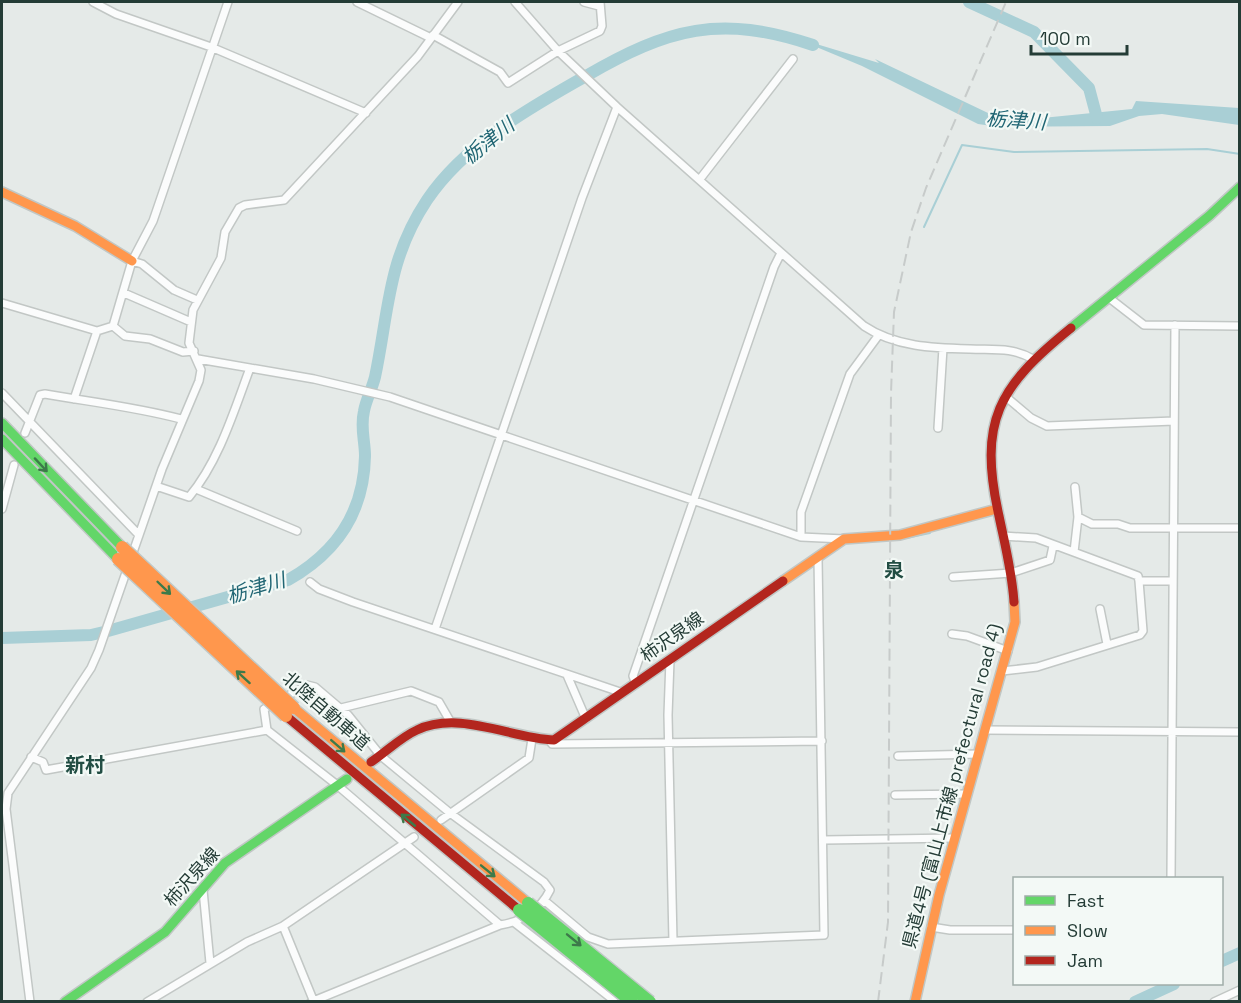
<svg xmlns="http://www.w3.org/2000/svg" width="1241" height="1003" font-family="'Space Grotesk','Noto Sans JP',sans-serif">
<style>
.water{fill:#a9cfd5}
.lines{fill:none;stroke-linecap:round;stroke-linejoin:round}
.stream{stroke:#a9cfd5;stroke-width:2}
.river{stroke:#a9cfd5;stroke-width:12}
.street-casing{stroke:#c2c7c5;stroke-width:10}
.fast-casing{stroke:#c1c7c5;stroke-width:12}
.slow-casing{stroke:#c1c7c5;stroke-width:12}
.jam-casing{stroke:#c1c7c5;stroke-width:12}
.street{stroke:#fbfcfc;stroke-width:7}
.fast{stroke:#63d668;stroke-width:9}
.slow{stroke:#ff974d;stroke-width:9}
.jam{stroke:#b3261e;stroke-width:9}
.rail{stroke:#c7cbca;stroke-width:2;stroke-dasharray:12 6;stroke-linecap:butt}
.fast-bridge-casing{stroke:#c1c9c7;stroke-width:15;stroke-linecap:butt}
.slow-bridge-casing{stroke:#c1c9c7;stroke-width:15;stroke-linecap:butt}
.fast-bridge{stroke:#63d668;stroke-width:12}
.slow-bridge{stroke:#ff974d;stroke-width:12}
.oneway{stroke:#3d7a4a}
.labels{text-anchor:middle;stroke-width:4.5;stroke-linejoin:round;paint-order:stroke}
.street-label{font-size:18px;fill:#243c36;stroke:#f3f9f6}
.water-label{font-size:20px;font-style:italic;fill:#216674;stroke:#f3f9f6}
.neighbourhood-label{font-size:20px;font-weight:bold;fill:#214d43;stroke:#f3f9f6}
</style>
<rect width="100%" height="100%" fill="#e5eae8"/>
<path class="water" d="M790 36 879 63 875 59 988 113V118H1042L1132 109 1136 101 1239 108V125L1162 114 1139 116 1110 126 999 127 978 124 862 66Z"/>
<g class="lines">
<path class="stream" d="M924 227 962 145 1014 152 1207 149 1240 154
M906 538 930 533"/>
<path class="river" d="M969 2 1034 32 1089 88 1097 118
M2 638 91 635 108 631 288 580C336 553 364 512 365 456 365 440 360 428 364 411 366 400 372 389 375 377 389 311 387 260 427 200 464 145 529 108 586 76 669 28 720 14 813 45
M1222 961 1240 953
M1135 1002 1174 984"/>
<defs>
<path id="street" d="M93 2 116 14 211 47 366 113
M357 2 431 38
M515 2 558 51 617 107 864 326C895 347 934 348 970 349 994 350 1012 347 1033 359
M584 2 599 6
M433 35 500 72 508 83 558 51 600 31 602 26 600 2
M700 179 793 59
M132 261 142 264 174 290 197 300
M124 293 191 322
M1108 297 1144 325 1240 326
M2 303 97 331 113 326 132 261 153 221 228 2
M113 326 125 336 150 339 183 352 194 351
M198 359 314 379 390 397 801 537 844 539
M2 393 139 535
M1005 396 1031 418 1047 426 1174 421
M74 399 97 331
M938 428 943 348
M25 433 40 395 45 394C91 402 136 407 181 419
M156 486 189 497C219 461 234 411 250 368
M196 489 297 531
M2 509 14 465
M1078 517 1092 524H1118L1130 528H1240
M1003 536 1036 538 1138 576 1139 581H1173
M801 537V512L850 374 878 336
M1074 552 1078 517 1075 487
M953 577 1011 573 1050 560 1053 546
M310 582 319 589 353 602 623 693
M1100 609 1107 644
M435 629 582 198 617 107
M952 634 967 636 1008 651
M670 660 668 715 673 941
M1002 671 1037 667 1140 635 1143 631 1139 581
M567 675 586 719
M636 684 633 676 774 267 781 253
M341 708 411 691 439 702 450 721
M985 730 1240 732
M550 741 552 744 822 741
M898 756 978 754
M31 757 43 762 46 770 267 730
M895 795 967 794
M441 820 529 758 532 739
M824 840 955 838
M1171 878 1175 325
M203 890 210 963
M545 901 588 937 608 944 824 935 818 558
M515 923 616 1002
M283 926 314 1002
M931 927 950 930H1014
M30 1002 6 809 8 793 91 668 99 650 162 469 199 381 201 370 189 343 193 310 221 258 225 232 239 208 245 205 284 200 418 56 458 2
M147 1002 247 942 283 926 414 837
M311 1002 500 925C522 922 541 909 550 890L544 882 450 813 381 756 348 715 315 687 307 685 264 709 267 730 337 785 500 925
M1214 1002 1240 990"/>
<path id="fast" d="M1071 328 1209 216 1240 187
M2 423 122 547
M2 439 118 559
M65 1002 165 932 225 863 347 779"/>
<path id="slow" d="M2 192 75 226 132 261
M783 581 844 539 900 535 997 509
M294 708 528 903
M915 1002 939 895 1015 622 1014 602"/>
<path id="jam" d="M1014 602C1012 572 1005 545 999 516 978 421 998 387 1071 328
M286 716 519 910
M371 762C386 752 401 737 417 730 459 710 510 738 554 740L783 581"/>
</defs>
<use href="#street" class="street-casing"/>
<use href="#fast" class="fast-casing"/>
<use href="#slow" class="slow-casing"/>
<use href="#jam" class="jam-casing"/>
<use href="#street" class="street"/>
<use href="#fast" class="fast"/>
<use href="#slow" class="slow"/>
<use href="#jam" class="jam"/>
<path class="rail" d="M878 1002 888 922 891 393 894 312 911 232 926 188 1006 2"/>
<defs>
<path id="fast-bridge" d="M528 903 650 1002
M519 910 632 1002"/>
<path id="slow-bridge" d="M122 547 294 708
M118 559 286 716"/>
</defs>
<use href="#fast-bridge" class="fast-bridge-casing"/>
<use href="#slow-bridge" class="slow-bridge-casing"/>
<use href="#fast-bridge" class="fast-bridge"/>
<use href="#slow-bridge" class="slow-bridge"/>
</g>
<defs><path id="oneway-shaft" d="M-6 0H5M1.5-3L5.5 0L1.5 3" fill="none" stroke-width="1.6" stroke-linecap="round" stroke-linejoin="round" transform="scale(1.5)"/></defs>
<g class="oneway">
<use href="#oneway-shaft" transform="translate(41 465) rotate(47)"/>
<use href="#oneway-shaft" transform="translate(164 588) rotate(44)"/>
<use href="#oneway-shaft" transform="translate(243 677) rotate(-138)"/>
<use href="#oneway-shaft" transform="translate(338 746) rotate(41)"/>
<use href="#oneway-shaft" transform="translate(408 820) rotate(-140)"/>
<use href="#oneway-shaft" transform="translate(488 871) rotate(39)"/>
<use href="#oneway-shaft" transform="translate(574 940) rotate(39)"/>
</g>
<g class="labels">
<g class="street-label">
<text transform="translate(672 637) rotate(-35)" y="6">柿沢泉線</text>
<text transform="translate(326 711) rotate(41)" y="6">北陸自動車道</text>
<text transform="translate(952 786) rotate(-75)" y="6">県道4号 (富山上市線 prefectural road 4)</text>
<text transform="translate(192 877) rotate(-48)" y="6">柿沢泉線</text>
</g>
<g class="water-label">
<text transform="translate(1016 120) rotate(4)" y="7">栃津川</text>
<text transform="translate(488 141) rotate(-39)" y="7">栃津川</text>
<text transform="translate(256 588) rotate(-17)" y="7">栃津川</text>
</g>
<g class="neighbourhood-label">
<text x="894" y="577">泉</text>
<text x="85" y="772">新村</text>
</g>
</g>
<rect width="1241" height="1003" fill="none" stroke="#243c36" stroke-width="6"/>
<rect x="1013" y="877" width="210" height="108" fill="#f3f9f6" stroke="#a0ada9" stroke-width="1.5"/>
<rect x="1025" y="896" width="30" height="9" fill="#63d668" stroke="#a0ada9" stroke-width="1.5"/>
<text x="1067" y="907" font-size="18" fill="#243c36">Fast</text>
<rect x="1025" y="926" width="30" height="9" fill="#ff974d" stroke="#a0ada9" stroke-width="1.5"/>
<text x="1067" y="937" font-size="18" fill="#243c36">Slow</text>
<rect x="1025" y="956" width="30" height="9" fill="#b3261e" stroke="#a0ada9" stroke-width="1.5"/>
<text x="1067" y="967" font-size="18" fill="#243c36">Jam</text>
<path d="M1031 45v9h96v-9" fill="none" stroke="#243c36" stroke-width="3"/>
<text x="1040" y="45" font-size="18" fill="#243c36" stroke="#f3f9f6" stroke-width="4.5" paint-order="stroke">100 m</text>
</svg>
